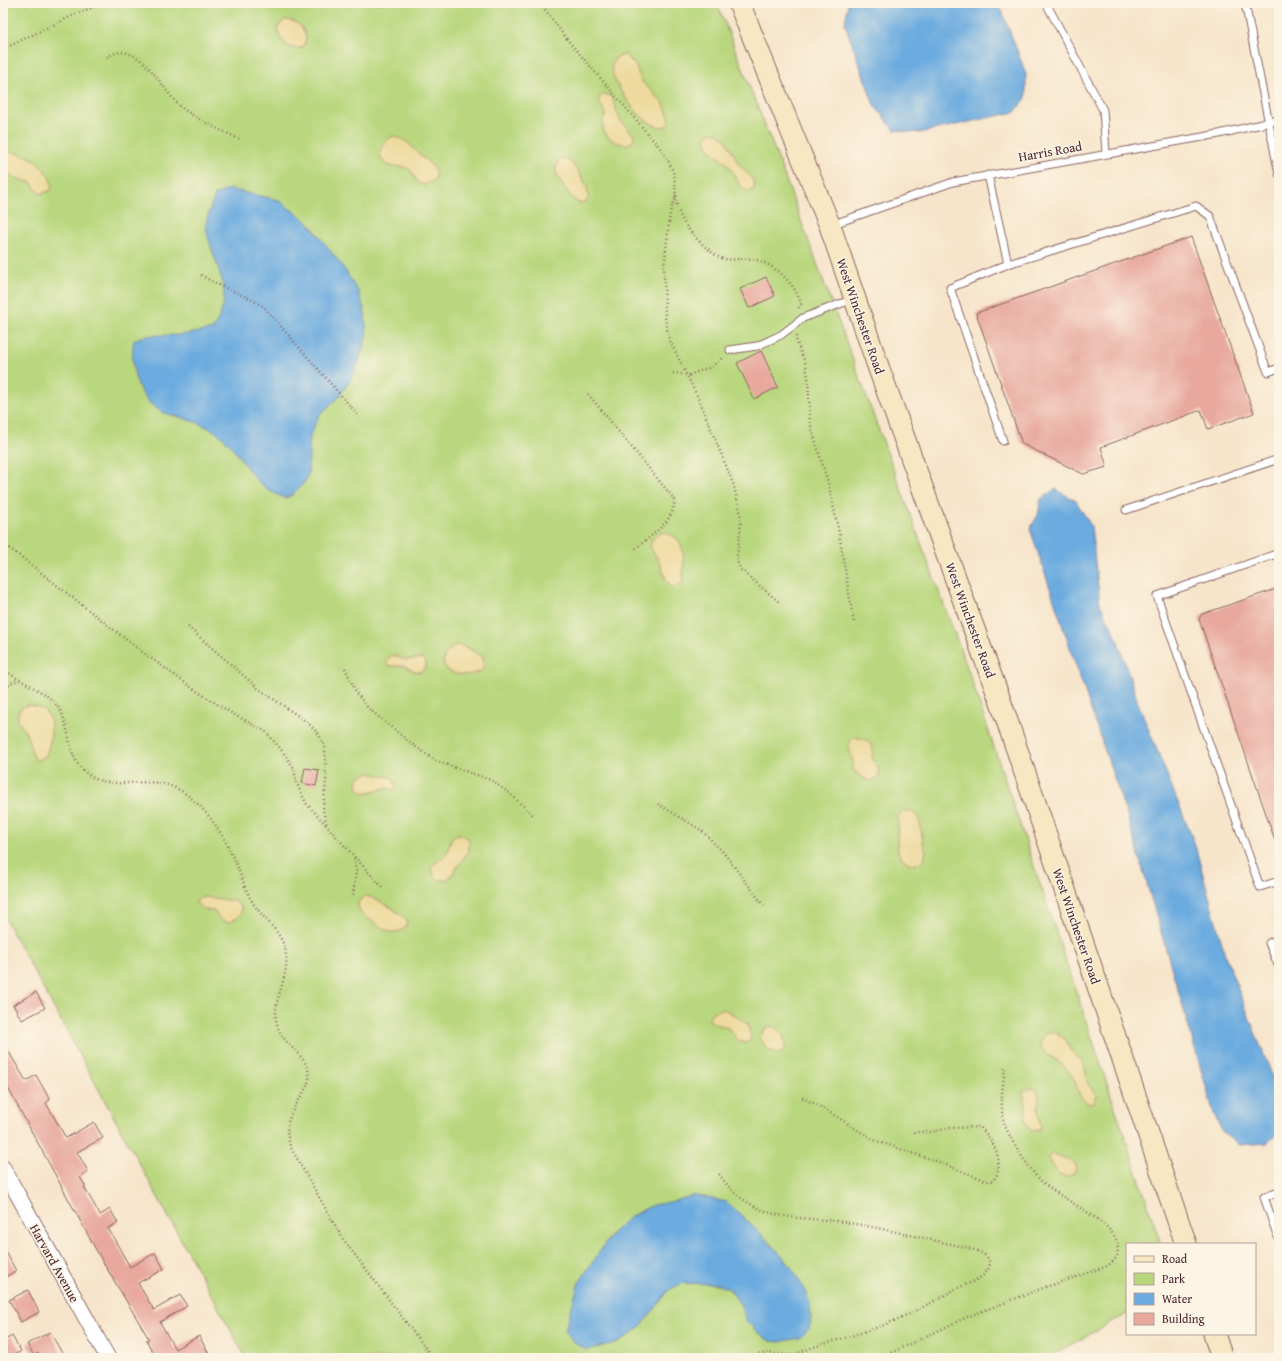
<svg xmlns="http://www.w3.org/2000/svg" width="1282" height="1361" font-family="'Gentium Book Plus',serif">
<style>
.green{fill:#b9d77e;stroke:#827b54}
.sand{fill:#eeda9e;stroke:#9c7c64}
.water{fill:#6cabdf;stroke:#5b6585}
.building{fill:#e8a89e}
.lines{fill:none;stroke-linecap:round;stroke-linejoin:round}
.service-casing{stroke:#876463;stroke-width:9}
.minor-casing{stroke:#876463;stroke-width:17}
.secondary-casing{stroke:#876463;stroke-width:23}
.path{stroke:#876463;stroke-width:2.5;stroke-dasharray:1 3;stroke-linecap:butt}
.service{stroke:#fff;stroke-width:7}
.minor{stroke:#fff;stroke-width:15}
.secondary{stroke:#f7e8c3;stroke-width:21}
.labels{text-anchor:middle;stroke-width:3;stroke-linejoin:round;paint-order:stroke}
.street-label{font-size:13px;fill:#4a1f2b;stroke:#fcf5e5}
</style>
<rect width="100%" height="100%" fill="#fcf5e5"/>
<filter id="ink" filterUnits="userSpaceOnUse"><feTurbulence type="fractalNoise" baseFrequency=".025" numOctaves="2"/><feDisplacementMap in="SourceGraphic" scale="8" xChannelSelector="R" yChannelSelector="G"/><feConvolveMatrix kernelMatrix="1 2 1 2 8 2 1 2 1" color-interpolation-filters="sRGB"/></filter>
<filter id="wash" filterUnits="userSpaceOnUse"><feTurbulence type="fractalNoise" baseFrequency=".012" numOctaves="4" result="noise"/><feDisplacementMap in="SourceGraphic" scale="16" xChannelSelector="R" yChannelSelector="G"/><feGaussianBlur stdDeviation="0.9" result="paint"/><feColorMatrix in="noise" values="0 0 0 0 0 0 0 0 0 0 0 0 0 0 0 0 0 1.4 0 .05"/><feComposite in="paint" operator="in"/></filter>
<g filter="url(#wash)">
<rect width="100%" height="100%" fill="#f7e5cb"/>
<path class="green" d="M3 3H717L777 156 967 667 1161 1244H1127V1314L1046 1358H246L3 915Z"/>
<path class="sand" d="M285 20C297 20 305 28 306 39L303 47C290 53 277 39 278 26Z
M625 55 635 65 642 82 664 104 670 120 667 126C648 135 613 86 612 70 611 66 613 62 615 58Z
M604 94 611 96 620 120 633 134 634 139 631 143C619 148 601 136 603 123 603 120 605 117 606 114L599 102V97Z
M711 132 718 133 726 140 739 164 751 177 754 183V189L748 191C737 188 735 173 727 164 719 156 707 151 705 139Z
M393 136C406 139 410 145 419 154 426 161 438 167 435 179 413 196 419 170 404 167 399 166 393 168 388 165 374 158 382 141 393 136Z
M3 151C24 154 37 156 48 176 51 181 53 185 51 190L41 194 36 190 32 183 16 178 3 171Z
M564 158C574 162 595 192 586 202L579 203C572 200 556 178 556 170 556 167 557 164 559 161Z
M663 532C691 538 682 562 683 583L675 587H672L666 580 660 563 650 547 652 539Z
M458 645 468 648 483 657 484 668C473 681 433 675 446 654 450 649 453 646 458 645Z
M392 655 406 660 422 658 426 662V667L420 672 414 671 404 666H388L386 660Z
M28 705C58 707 53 734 46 756L38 760 34 758 26 733 18 721V712L22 707Z
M852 738C864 736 877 744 872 757L879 770V776L871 781C865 779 855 774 853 768 853 766 854 763 853 761 850 751 845 749 852 738Z
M368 773 393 778 396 786 394 790 385 788 364 793C357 789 356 786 358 777Z
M909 810C925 817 919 838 926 851L924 861C919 864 915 865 909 863 890 856 900 831 898 815Z
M457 834 465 836 469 840V851L450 877 448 880H439L434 875 431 869C434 861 440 862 445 856 450 849 448 839 457 834Z
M365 896C378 898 399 911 407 921L406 927C394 938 383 929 372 921 367 918 363 917 360 911 358 908 359 906 358 902Z
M205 897 235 901 241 906V913C230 927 222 924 214 911L203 909 196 903 198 899Z
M724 1009 747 1023 751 1036 749 1041 745 1043 739 1041 727 1027 715 1024 709 1020 710 1015 715 1011Z
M771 1026C782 1028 786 1040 785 1050L778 1054 766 1048 761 1039 763 1030Z
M1055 1032 1066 1040 1071 1051 1084 1063 1088 1084 1096 1095 1094 1103C1077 1104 1079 1087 1072 1076 1069 1071 1064 1066 1059 1062 1051 1056 1042 1054 1040 1043L1044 1035Z
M1031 1088 1037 1090C1041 1099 1038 1101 1038 1110 1038 1118 1042 1122 1040 1130L1031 1131 1025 1122 1026 1108 1023 1091Z
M1053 1154 1070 1160 1076 1165 1075 1172 1068 1177 1058 1175 1048 1159 1049 1156Z"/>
<path class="water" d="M848 3H999L1026 74V98L1015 112 919 133 894 130 874 105 845 24Z
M229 189 278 200 308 222 343 267 359 293 365 313 367 334 359 362 350 381 338 398 320 414 310 435 308 475 304 483 292 495 285 498C250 486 246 458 221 436 208 425 192 421 176 416 172 415 166 414 162 412 136 398 129 366 134 340 147 333 163 336 178 335 190 334 201 332 213 329 233 296 221 279 211 246 208 239 206 229 206 222 208 213 212 204 215 195Z
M1055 489 1076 501 1091 526 1100 604 1117 638 1138 703 1194 842 1226 958 1279 1093V1132L1267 1143 1239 1145 1223 1133 1214 1114 1129 822 1030 529 1038 515 1041 499Z
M694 1195 727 1202 765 1238 789 1264 798 1278 810 1302 811 1320 809 1329 800 1338 779 1342 771 1341 763 1337 747 1322 740 1304 729 1289 718 1284 683 1283 669 1290 642 1325 620 1342 587 1350 574 1343 565 1330 579 1282 613 1232 631 1216 653 1205 675 1201Z"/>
<g id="blocks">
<path class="building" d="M1191 237 1254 413 1208 429 1201 410 1101 447 1107 467 1083 474 1022 444 976 313Z
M766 277 775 296 749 308 740 289Z
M761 351 778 387 754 399 737 363Z
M1279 588V846H1277L1199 619 1202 614Z
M305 768 319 770 316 786 302 783Z
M36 992 45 1008 22 1020 13 1005Z
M3 1042 26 1081 36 1075 50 1100 46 1103 66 1138 94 1122 103 1138 77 1152 88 1171 80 1177 86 1187H84L100 1215 110 1209 118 1223 108 1228 130 1267 155 1253 164 1269 138 1283 154 1310 180 1295 187 1306 160 1322 175 1349 199 1336 211 1358H156L146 1340 149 1339 100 1257 3 1079Z
M3 1246 16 1271 3 1278Z
M28 1290 39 1312 21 1322 9 1300Z
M50 1332 62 1353 54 1358H41L38 1353 34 1356 27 1344Z
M12 1336 21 1351 9 1358H3V1341Z"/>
</g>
</g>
<g filter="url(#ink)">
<use href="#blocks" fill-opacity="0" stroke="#876463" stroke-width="1"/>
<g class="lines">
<defs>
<path id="service" d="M1046 3 1103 110 1106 153
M1245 3 1279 174
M988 175 1008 264 950 288 1003 441
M831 225 953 182 1219 134 1279 120
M1008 264 1196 206 1210 216 1268 372 1279 368
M730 350 757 346 781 335 803 318 853 299
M1126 510 1279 459
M1279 553 1157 596 1260 887 1279 881
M1279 939 1269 943 1279 967
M1279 1192 1264 1197 1279 1240"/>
<path id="minor" d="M3 1168 108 1358"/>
<path id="secondary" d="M739 3 830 226 879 369 1001 703 1186 1244
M1214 1334 1222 1358"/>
</defs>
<use href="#service" class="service-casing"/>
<use href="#minor" class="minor-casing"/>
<use href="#secondary" class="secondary-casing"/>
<path class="path" d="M540 3 566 38 661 149C666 157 672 166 674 176 676 187 675 199 678 209 683 227 700 243 714 254 728 264 737 257 752 259 773 262 796 284 801 304L799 308
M3 49 76 14 103 3
M107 57C113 54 120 50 127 53 152 60 165 96 185 110 201 122 221 130 239 139
M676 195 670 213 664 267 665 317 669 339 700 402 733 483 740 511 741 525 737 555 738 563 741 570 779 602
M201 275C221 288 245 294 264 307L358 415
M796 336 797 343 805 362 808 377 810 423 829 486 839 533 854 623
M673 373 689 375 711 367 723 357
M588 394 674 499C677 520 649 537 635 549
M3 543 137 648 195 690 233 714 265 731 280 748 294 768 296 782 306 803 382 887
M188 627 259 689 307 722 318 733 325 747 326 780 323 810 327 826
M3 668C20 684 44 688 58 707 71 725 66 754 83 770 107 794 140 776 168 785 197 794 220 828 232 855 240 870 244 888 253 903 264 920 283 932 286 954 290 979 269 1003 278 1028 285 1047 311 1057 309 1079 308 1086 304 1091 301 1097 289 1115 283 1127 291 1148L343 1239 433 1358
M345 668 357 694 368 708 413 745 436 761 491 780 509 793 533 815
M3 691 11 683 18 680
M658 804 701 830 723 852 765 907
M353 895 356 871 354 858
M802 1098 816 1104 874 1140 939 1162 987 1181H993C1006 1163 994 1141 980 1127L950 1128 932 1132H912
M719 1174C729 1189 742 1201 760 1209 785 1220 816 1218 843 1222 884 1228 925 1239 965 1247 976 1250 997 1256 987 1271 981 1280 968 1283 958 1288 931 1303 902 1319 873 1329 844 1339 814 1345 786 1358
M739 1358 768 1353 822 1358
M880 1358 967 1317 1046 1287 1108 1266 1117 1257C1118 1251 1118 1244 1116 1239 1105 1217 1060 1199 1041 1181 1029 1169 1007 1136 1003 1119 1000 1101 1003 1085 1005 1067"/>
<use href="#service" class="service"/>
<use href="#minor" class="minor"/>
<use href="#secondary" class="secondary"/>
</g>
</g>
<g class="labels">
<g class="street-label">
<text transform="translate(1050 151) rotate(-10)" y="5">Harris Road</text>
<text transform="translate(861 316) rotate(71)" y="5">West Winchester Road</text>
<text transform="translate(971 620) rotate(70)" y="5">West Winchester Road</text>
<text transform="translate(1077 926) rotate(71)" y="5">West Winchester Road</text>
<text transform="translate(55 1263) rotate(61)" y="5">Harvard Avenue</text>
</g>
</g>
<rect width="1282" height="1361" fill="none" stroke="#fcf5e5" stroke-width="16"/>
<rect x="1126" y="1243" width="130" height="92" fill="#fcf5e5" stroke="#b59f9b"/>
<rect x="1134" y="1256" width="20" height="6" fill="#f7e8c3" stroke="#b59f9b"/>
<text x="1162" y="1263" font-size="12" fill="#4a1f2b">Road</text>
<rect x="1134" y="1273" width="20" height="12" fill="#b9d77e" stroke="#b59f9b"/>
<text x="1162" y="1283" font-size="12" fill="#4a1f2b">Park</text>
<rect x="1134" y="1293" width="20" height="12" fill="#6cabdf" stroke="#b59f9b"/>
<text x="1162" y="1303" font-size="12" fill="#4a1f2b">Water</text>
<rect x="1134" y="1313" width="20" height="12" fill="#e8a89e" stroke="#b59f9b"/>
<text x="1162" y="1323" font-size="12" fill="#4a1f2b">Building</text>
</svg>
